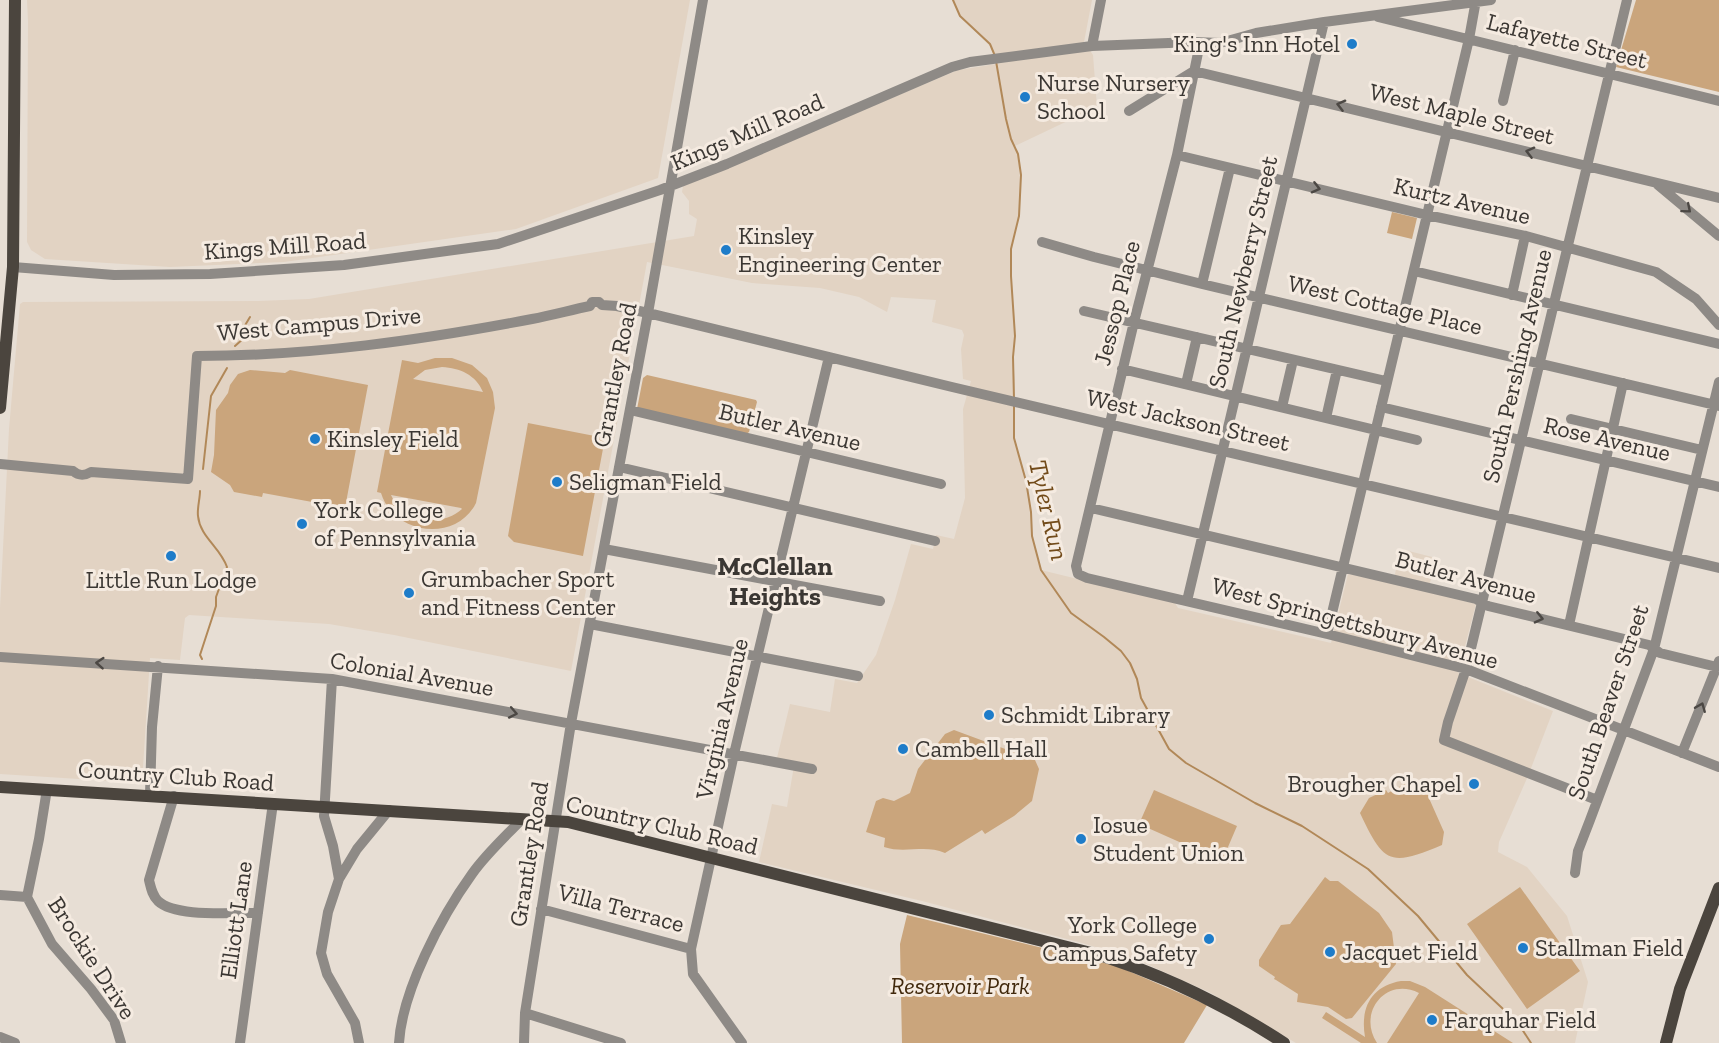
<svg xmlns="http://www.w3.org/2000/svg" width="1719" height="1043" font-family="'Zilla Slab',serif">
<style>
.built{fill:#e2d3c3}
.green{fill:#caa57c;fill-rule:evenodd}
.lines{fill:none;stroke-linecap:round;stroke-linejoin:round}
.stream{stroke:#b18858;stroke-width:2}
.minor{stroke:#8e8a86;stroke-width:10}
.major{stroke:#4b453e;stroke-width:12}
.oneway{stroke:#4c4844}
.poi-dot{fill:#1e7cc9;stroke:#f5ebe1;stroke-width:2}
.labels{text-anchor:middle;stroke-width:6;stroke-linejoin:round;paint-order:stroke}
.street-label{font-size:24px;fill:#3b3733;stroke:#f5ebe1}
.poi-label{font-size:24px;fill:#3b3733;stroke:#f5ebe1;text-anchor:start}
.park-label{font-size:24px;font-style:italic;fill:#41290c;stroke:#f5ebe1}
.water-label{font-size:26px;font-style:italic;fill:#724b1a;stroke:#f5ebe1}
.neighbourhood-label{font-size:26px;font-weight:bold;fill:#3b3733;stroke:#f5ebe1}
</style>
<rect width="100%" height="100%" fill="#e7ded4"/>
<path class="built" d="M27 0H690L658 178 516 229 284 262 170 267 45 259 31 250 27 242 28 21Z
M953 0H1092L1084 42 1093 55 1097 107 1015 146 1018 154 1021 190 1019 216 1011 249V276L1015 336 1013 357 1015 382 1014 438 1026 481 1031 512 1032 536 1041 570 1175 603 1178 608 1331 643 1348 574 1393 582 1401 549 1436 558 1428 591 1476 604 1458 673 1553 711 1528 776 1499 842 1498 852 1527 867 1567 916 1588 982 1575 1043H1296L1209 992 1135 959 1082 943 922 901 759 862 772 804 787 807 794 766 776 762 790 704 830 712 835 679 857 683 876 655 895 600 911 544 933 549 936 535 954 539 965 498 963 409 971 381 963 379 961 349 964 335 962 330 932 322 936 300 891 297 887 312 859 297 820 288 752 283 647 262 571 671 394 635 329 624 189 615 185 618 180 660 150 658 142 783 0 774V608L9 429 20 304 23 302 258 301 309 299 694 236 697 219 689 214V201L682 192 683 186 958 70 996 64 993 49 960 16Z"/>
<path class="green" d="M1636 0H1719V92L1616 67Z
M1392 212 1417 218 1412 239 1387 233Z
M435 358H452L472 365 487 378 493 392 495 408 476 503C456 543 394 535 381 493L377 492 402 360 418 363ZM442 367C460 368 476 375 483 392L413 379 425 370ZM391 495 461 508 462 509C442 528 402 522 391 495Z
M250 370 285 373 290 370 368 385 345 508 263 493 262 497 234 492 230 485 211 472 214 455 216 410 228 393 230 385 238 374Z
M647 375 756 400 757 402 749 432 745 435 637 409 643 378Z
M528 423 605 438 583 556 514 542 508 536Z
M954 730 1035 760 1039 769 1032 801 1014 816 985 834 982 830 945 853C925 844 905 854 884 847L885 838 866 832 876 801 883 798 894 801 910 793 918 769 945 734Z
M1410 781 1426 787 1429 795 1428 796 1444 832 1442 845C1390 867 1384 864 1360 813L1369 798 1386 790 1388 793Z
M1154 790 1237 826 1222 861 1139 824Z
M1325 877 1330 881H1338L1379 913 1392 932 1396 964 1352 1018 1346 1019 1328 1007 1297 1002 1298 994 1276 980 1274 979 1275 977 1259 966V960L1279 928 1281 925 1290 924Z
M1520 887 1580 971 1527 1009 1467 924Z
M907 915 1117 966 1207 1005 1184 1043H902L900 944Z
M1401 981H1410L1425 987 1513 1043H1387L1419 993C1386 976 1357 1013 1377 1043H1361L1322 1018 1326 1012 1365 1037C1360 1008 1371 986 1401 981Z"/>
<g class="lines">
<path class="stream" d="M953 0 960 16 990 44 995 56
M996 61 1006 119 1011 139 1018 154 1021 175 1019 216 1011 249V276L1015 336 1013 357 1014 399
M235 346 244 338V327L250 317
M1014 404V438L1026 481 1031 512 1032 536 1041 570 1071 613 1104 637 1121 651 1130 663 1137 679 1141 698 1169 749 1186 763 1255 803 1302 826 1368 869 1418 916 1467 975 1518 1023 1531 1043
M203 469 211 396 227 368
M200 491C200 499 197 508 198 516 200 537 220 547 227 567L216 597V606L200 655 202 659"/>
<path class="minor" d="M1378 17 1719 101
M1200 43 1177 155 1134 322 1076 566 1078 574 1087 578 1327 634 1466 669 1719 767
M1092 46 1101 0
M1503 101 1515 50
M1129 111 1194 71 1719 198
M1177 155 1427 215 1526 236 1656 272 1696 299 1719 325
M1658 185 1719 236
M1042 242 1094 257 1202 284 1719 406
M13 267 114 275 210 274 344 265 498 244 660 190 727 164 952 67 970 62 1092 46 1194 42 1220 43 1256 33 1324 22 1491 0
M1414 271 1719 344
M1202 284 1230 168
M1512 295 1525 236
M1084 311 1386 381
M1122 369 1417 440
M1186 384 1197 337
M1282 407 1293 360
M1381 407 1719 487
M630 410 941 484
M1326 418 1337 370
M1571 419 1702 450
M0 464 73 471C79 476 84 476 91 472L188 479 197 356C310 356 422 340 532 319 552 315 571 310 590 306L592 302H599L602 305 617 306 648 313 952 387 1719 568
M619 467 935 541
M1091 508 1476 599 1488 606 1649 645 1660 653 1717 667
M604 549 880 601
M1187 601 1324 22
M590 624 858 676
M1569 625 1623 383
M1327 634 1469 39 1476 0
M0 657 332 679 812 769
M332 679 324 816 333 846 339 879 328 912 321 953 327 974 355 1023 359 1043
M1682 753 1719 661
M47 789 39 839 27 897 52 944 91 989 114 1020 121 1043
M150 795 152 727 158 666
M174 796 149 880C151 888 152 895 158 901 176 918 234 912 258 913
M1597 800 1444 740 1448 722 1466 669 1627 0
M1575 873 1578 851 1590 820 1654 649 1719 382
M339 879 357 849 389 810
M0 895 27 897
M541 909 691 949
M525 1013 621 1043
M0 1037 15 1043
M240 1043 273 803
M399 1043C402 991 441 917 472 874 486 854 505 837 522 819
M524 1043 525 1013 571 723 648 313 703 0
M742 1043 693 974 691 949 734 754 829 357"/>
<path class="major" d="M0 408 13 267 15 0
M0 787 568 822 1103 956C1168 977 1227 1006 1284 1043
M1666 1043 1680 989 1719 888"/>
</g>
<defs><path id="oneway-chevron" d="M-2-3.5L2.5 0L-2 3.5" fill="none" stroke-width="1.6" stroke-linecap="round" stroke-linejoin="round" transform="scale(1.5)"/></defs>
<g class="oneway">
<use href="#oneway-chevron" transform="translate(1341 105) rotate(-166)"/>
<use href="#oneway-chevron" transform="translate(1530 152) rotate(-166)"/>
<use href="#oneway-chevron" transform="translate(1316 188) rotate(14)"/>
<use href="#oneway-chevron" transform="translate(1687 209) rotate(40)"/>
<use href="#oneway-chevron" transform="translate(1539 618) rotate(13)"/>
<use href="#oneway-chevron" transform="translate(100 663) rotate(-176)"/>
<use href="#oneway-chevron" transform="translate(1701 707) rotate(-68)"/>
<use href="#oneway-chevron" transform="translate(513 713) rotate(11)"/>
</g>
<g class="poi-dot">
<circle cx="1352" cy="44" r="6"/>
<circle cx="1025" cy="97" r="6"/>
<circle cx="726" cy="250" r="6"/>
<circle cx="315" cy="439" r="6"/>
<circle cx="557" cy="482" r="6"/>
<circle cx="302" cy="524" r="6"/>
<circle cx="171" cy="556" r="6"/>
<circle cx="409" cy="593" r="6"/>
<circle cx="989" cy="715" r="6"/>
<circle cx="903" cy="749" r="6"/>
<circle cx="1474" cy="784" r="6"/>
<circle cx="1081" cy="839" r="6"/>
<circle cx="1209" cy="939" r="6"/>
<circle cx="1523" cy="948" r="6"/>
<circle cx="1330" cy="952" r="6"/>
<circle cx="1432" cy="1020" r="6"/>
</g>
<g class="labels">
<g class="street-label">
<text transform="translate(1567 41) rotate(14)" y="8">Lafayette Street</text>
<text transform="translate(1462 114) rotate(14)" y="8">West Maple Street</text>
<text transform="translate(747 132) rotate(-23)" y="8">Kings Mill Road</text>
<text transform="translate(1462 201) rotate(13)" y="8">Kurtz Avenue</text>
<text transform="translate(285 246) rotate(-4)" y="8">Kings Mill Road</text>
<text transform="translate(1243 272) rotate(-77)" y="8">South Newberry Street</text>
<text transform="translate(1117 303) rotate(-76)" y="8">Jessop Place</text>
<text transform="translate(1385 305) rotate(13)" y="8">West Cottage Place</text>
<text transform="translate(319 324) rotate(-5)" y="8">West Campus Drive</text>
<text transform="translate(1517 366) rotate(-77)" y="8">South Pershing Avenue</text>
<text transform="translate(615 375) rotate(-79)" y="8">Grantley Road</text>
<text transform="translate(1188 420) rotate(13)" y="8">West Jackson Street</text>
<text transform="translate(790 427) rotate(13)" y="8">Butler Avenue</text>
<text transform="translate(1607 439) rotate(13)" y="8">Rose Avenue</text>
<text transform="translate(1466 577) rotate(15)" y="8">Butler Avenue</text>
<text transform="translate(1355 623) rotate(15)" y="8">West Springettsbury Avenue</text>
<text transform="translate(412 674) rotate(10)" y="8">Colonial Avenue</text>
<text transform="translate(1608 702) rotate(-71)" y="8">South Beaver Street</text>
<text transform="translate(722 719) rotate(-77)" y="8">Virginia Avenue</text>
<text transform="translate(176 776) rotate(4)" y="8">Country Club Road</text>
<text transform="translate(662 825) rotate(13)" y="8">Country Club Road</text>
<text transform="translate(529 854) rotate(-81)" y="8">Grantley Road</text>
<text transform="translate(621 908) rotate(15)" y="8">Villa Terrace</text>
<text transform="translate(236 920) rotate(-82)" y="8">Elliott Lane</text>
<text transform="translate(92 958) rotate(57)" y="8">Brockie Drive</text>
</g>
<g class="poi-label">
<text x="1340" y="52" text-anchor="end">King's Inn Hotel</text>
<text x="1037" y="91">Nurse Nursery<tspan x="1037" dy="28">School</tspan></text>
<text x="738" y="244">Kinsley<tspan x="738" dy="28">Engineering Center</tspan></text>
<text x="327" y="447">Kinsley Field</text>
<text x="569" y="490">Seligman Field</text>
<text x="314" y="518">York College<tspan x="314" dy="28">of Pennsylvania</tspan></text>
<text x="421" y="587">Grumbacher Sport<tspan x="421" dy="28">and Fitness Center</tspan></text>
<text x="171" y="588" text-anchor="middle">Little Run Lodge</text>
<text x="1001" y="723">Schmidt Library</text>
<text x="915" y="757">Cambell Hall</text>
<text x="1462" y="792" text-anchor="end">Brougher Chapel</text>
<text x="1093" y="833">Iosue<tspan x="1093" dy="28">Student Union</tspan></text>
<text x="1197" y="933" text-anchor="end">York College<tspan x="1197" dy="28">Campus Safety</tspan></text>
<text x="1535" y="956">Stallman Field</text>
<text x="1342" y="960">Jacquet Field</text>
<text x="1444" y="1028">Farquhar Field</text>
</g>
<g class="park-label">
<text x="960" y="994">Reservoir Park</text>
</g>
<g class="water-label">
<text transform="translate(1049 510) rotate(77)" y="9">Tyler Run</text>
</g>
<g class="neighbourhood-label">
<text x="775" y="575">McClellan<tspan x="775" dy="30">Heights</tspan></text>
</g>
</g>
</svg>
